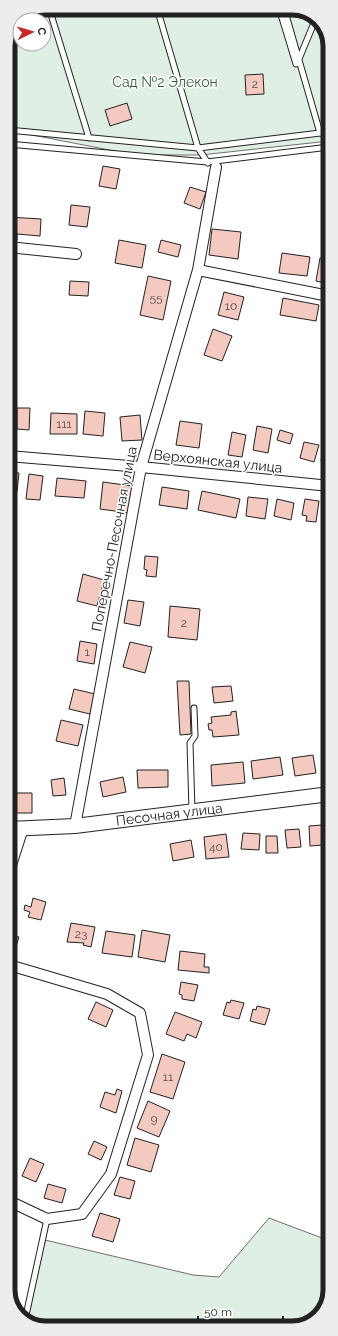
<svg xmlns="http://www.w3.org/2000/svg" width="338" height="1336" font-family="Raleway,sans-serif">
<style>
.green{fill:#e0efe3;stroke:#6f6f6f;fill-rule:evenodd}
.building{fill:#f3c9c0;stroke:#222}
.lines{fill:none;stroke-linecap:round;stroke-linejoin:round}
.lane-casing{stroke:#222;stroke-width:7}
.street-casing{stroke:#222;stroke-width:12}
.secondary-casing{stroke:#222;stroke-width:16}
.lane{stroke:#fff;stroke-width:5}
.street{stroke:#fff;stroke-width:10}
.secondary{stroke:#fff;stroke-width:14}
.labels{text-anchor:middle;stroke-width:3;stroke-linejoin:round;paint-order:stroke}
.number-label{font-size:12px;fill:#564c4a}
.park-label{font-size:14px;fill:#2f5e38;stroke:#fff}
.street-label{font-size:14px;fill:#222;stroke:#fff}
.rim{fill:none;stroke:#222;stroke-width:5}
</style>
<rect width="100%" height="100%" fill="#fff"/>
<path class="green" d="M46 8H297L319 19 329 39V141L201 155H135L22 133H8V46L19 19ZM20 20H44V44H20Z
M269 1218 330 1241V1290L321 1315 299 1327 41 1328 27 1321 45 1240 193 1275 219 1277Z"/>
<path class="building" d="M263 74 264 94 246 95 245 75Z
M127 103 132 119 110 126 105 110Z
M103 166 120 169 116 189 99 186Z
M190 187 206 192 200 209 184 203Z
M71 205 90 207 87 227 69 225Z
M8 217 41 219 40 236 17 234V240H8Z
M212 229 241 232 238 259 209 255Z
M119 240 146 245 142 268 115 263Z
M161 240 181 245 178 257 158 252Z
M282 253 310 257 307 276 279 273Z
M320 258 329 260V284L316 281Z
M148 276 171 281 163 320 140 315Z
M70 281 89 282 88 296 69 295Z
M224 292 244 297 238 320 218 315Z
M283 298 319 305 316 321 280 315Z
M213 329 232 336 222 361 204 355Z
M17 408H30L29 430 17 429Z
M85 411 105 413 103 436 83 434Z
M51 413 77 414V434H50Z
M140 415 142 440 122 441 120 417Z
M180 421 202 424 199 448 176 445Z
M257 426 272 429 268 453 253 450Z
M280 430 293 434 290 444 277 440Z
M232 432 246 435 242 457 228 455Z
M304 442 319 445 314 462 300 458Z
M324 445 330 446V463L321 461Z
M8 472 19 473 17 492 8 491Z
M29 474 43 476 40 500 26 499Z
M57 478 86 481 84 498 55 496Z
M103 482 132 486 129 513 100 509Z
M162 487 189 491 187 509 159 505Z
M202 491 240 499 236 518 198 510Z
M248 497 268 499 265 519 246 516Z
M277 499 294 503 291 520 274 516Z
M305 499 319 501 316 522 306 521 307 516 302 515Z
M328 503H330V520L324 518Z
M145 556 158 557 156 577 146 576 147 570 144 569Z
M83 574 104 580 97 606 77 601Z
M128 600 144 602 140 626 124 623Z
M170 606 200 609 197 640 168 637Z
M80 641 97 644 94 664 77 661Z
M130 642 152 647 145 673 123 667Z
M177 681H189L191 734 180 735Z
M231 686 233 701 214 703 212 687Z
M74 689 95 694 90 714 69 709Z
M236 711 239 735 213 737 212 730H209L208 724 212 723 211 717 231 715V712Z
M61 720 83 725 78 746 56 741Z
M313 755 316 773 295 776 292 758Z
M280 757 283 775 253 779 251 761Z
M243 762 245 783 212 786 211 765Z
M137 770H168V787L138 788Z
M123 777 126 792 103 797 100 782Z
M64 778 66 795 53 796 51 780Z
M8 793H32V813H8Z
M322 825 323 845 310 846 309 826Z
M299 829 301 847 287 848 285 830Z
M243 833 260 834 259 850 241 849Z
M226 834 229 857 206 859 204 837Z
M266 836H277L278 853H266Z
M191 840 194 857 173 861 170 844Z
M33 898 46 902 41 920 28 917 30 912 24 910 25 905 31 907Z
M71 923 95 927 91 947 83 945 84 943 67 942Z
M142 930 170 935 165 962 138 957Z
M106 931 135 935 132 957 102 953Z
M8 935 19 937 15 950 8 949Z
M180 951 205 954 204 967H209V973L178 970Z
M181 982 198 985 194 1001 182 999V995L179 994Z
M231 1000 244 1003 239 1019 223 1015 227 1002 230 1003Z
M96 1002 113 1010 106 1027 88 1019Z
M257 1006 270 1009 265 1025 250 1021 253 1009 256 1010Z
M175 1012 202 1022 196 1038 187 1034 184 1041 166 1034Z
M162 1054 185 1062 173 1099 150 1092Z
M117 1089 122 1091 116 1113 100 1107 105 1092 115 1095Z
M148 1101 170 1111 159 1137 137 1128Z
M135 1138 159 1145 151 1172 127 1165Z
M94 1141 107 1147 101 1160 88 1154Z
M30 1158 44 1164 36 1182 22 1176Z
M120 1177 135 1181 130 1199 114 1195Z
M48 1184 66 1189 62 1203 44 1198Z
M100 1213 120 1219 113 1242 92 1236Z"/>
<g class="lines">
<defs>
<path id="lane" d="M49 8 89 138
M279 8 296 64
M299 59 316 18
M8 130 198 148 157 8
M320 133 329 134
M8 144 207 162 329 147
M208 163 198 148 320 133 284 8
M192 811 190 743 195 736 194 708
M25 1320 47 1219"/>
<path id="street" d="M8 247 76 254
M198 270 329 296
M8 456 141 467 330 486
M75 826 141 467 198 270 216 167
M8 875 23 828
M9 965 107 994 140 1013 148 1055 111 1174 82 1214 47 1219 9 1201"/>
<g id="secondary">
<path id="s1" d="M8 829 75 826 330 794"/>
</g>
</defs>
<use href="#lane" class="lane-casing"/>
<use href="#street" class="street-casing"/>
<use href="#secondary" class="secondary-casing"/>
<use href="#lane" class="lane"/>
<use href="#street" class="street"/>
<use href="#secondary" class="secondary"/>
</g>
<g class="labels">
<g class="number-label">
<text x="255" y="88">2</text>
<text x="156" y="302">55</text>
<text x="231" y="310">10</text>
<text x="64" y="428">111</text>
<text x="184" y="627">2</text>
<text x="87" y="656">1</text>
<text x="216" y="851">40</text>
<text x="81" y="938">23</text>
<text x="168" y="1081">11</text>
<text x="154" y="1123">9</text>
</g>
<g class="park-label">
<text x="165" y="87">Сад №2 Элекон</text>
</g>
<g class="street-label">
<text transform="translate(218 461) rotate(6)" y="5">Верхоянская улица</text>
<text transform="translate(114 539) rotate(-79)" y="5">Поперечно-Песочная улица</text>
<text dy="5" stroke="none"><textPath href="#s1" startOffset="162">Песочная улица</textPath></text>
</g>
</g>
<path d="M0 0H338V1336H0ZM46 15H292A31 31 0 0 1 323 46V1290A31 31 0 0 1 292 1321H46A31 31 0 0 1 15 1290V46A31 31 0 0 1 46 15Z" fill="#ededed" fill-rule="evenodd"/>
<path class="rim" d="M46 15H292A31 31 0 0 1 323 46V1290A31 31 0 0 1 292 1321H46A31 31 0 0 1 15 1290V46A31 31 0 0 1 46 15Z"/>
<g transform="translate(32 32) rotate(85)"><circle r="19" fill="#ffffff" stroke="#a7a7a7"/>
<path d="M0-3L7 15L0 10L-7 15Z" fill="#c62828"/>
<text y="-6" font-size="11" font-weight="bold" text-anchor="middle" fill="#222222">С</text>
</g>
<path d="M198 1316v6h85v-6" fill="none" stroke="#222222" stroke-width="2"/>
<text x="204" y="1316" font-size="12" fill="#222222" stroke="#ffffff" stroke-width="3" paint-order="stroke">50 m</text>
</svg>
